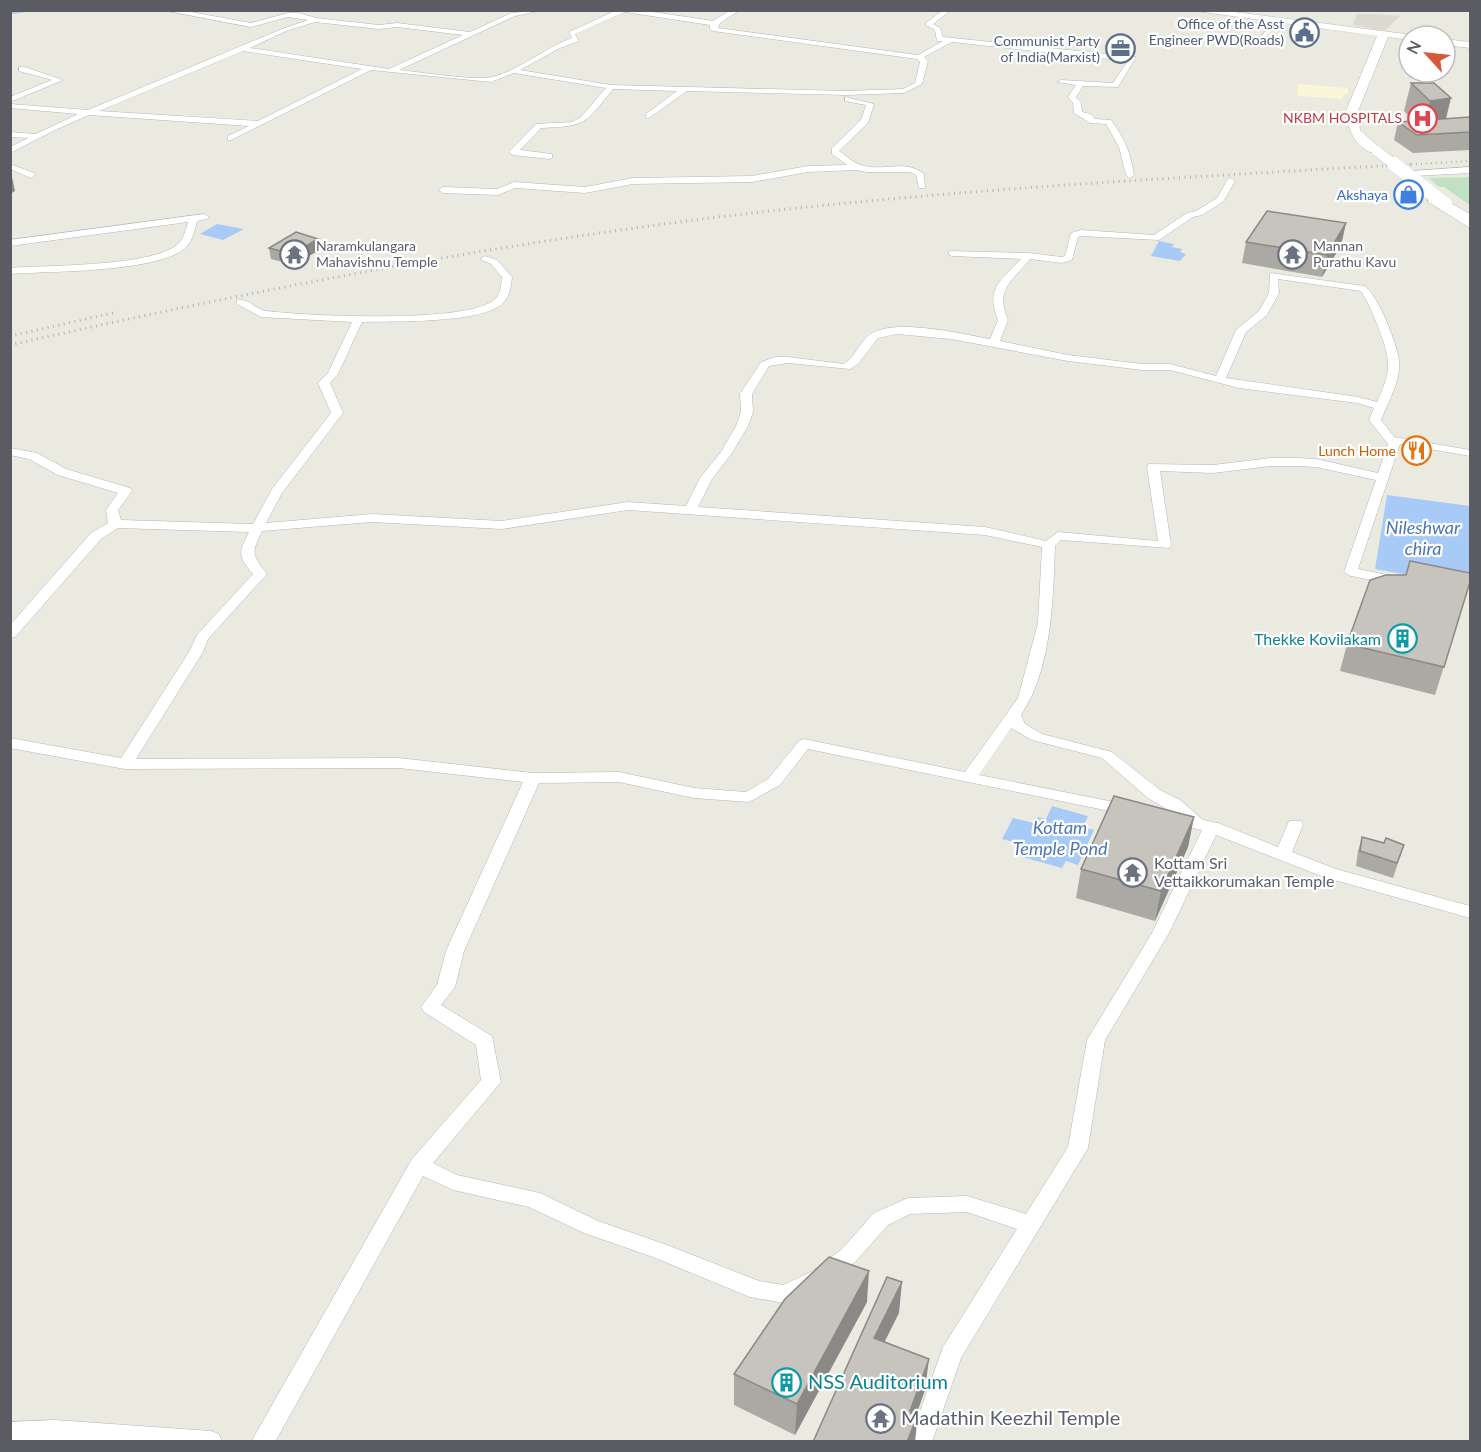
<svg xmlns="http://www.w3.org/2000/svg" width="1481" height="1452" font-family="Lato,sans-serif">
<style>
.commercial{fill:#faf6d8}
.education{fill:#dbd9d0}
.green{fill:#c0e1c4}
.water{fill:#a7cbf6}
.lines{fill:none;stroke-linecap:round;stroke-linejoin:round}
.stream{stroke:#a7cbf6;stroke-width:3}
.street-casing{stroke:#b4b6bb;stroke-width:1}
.secondary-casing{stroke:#b7b9bf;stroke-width:1}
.street{fill:#fff;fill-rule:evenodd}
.secondary{fill:#fff;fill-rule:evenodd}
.rail-far1{stroke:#b2b3b3;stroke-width:2;stroke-dasharray:1 4;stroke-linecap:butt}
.rail{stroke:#b2b3b3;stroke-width:3;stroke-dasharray:1 4.5;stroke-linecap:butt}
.secondary-bridge-far1-casing{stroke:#b7b9bf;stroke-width:11;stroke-linecap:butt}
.secondary-bridge-casing{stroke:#b7b9bf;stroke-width:14;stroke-linecap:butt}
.secondary-bridge-far1{stroke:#fff;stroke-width:10}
.secondary-bridge{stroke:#fff;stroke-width:14}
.wall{fill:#aba9a3}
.shaded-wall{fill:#8b8985}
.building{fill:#c7c4be;stroke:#8b8985;stroke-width:1.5}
.labels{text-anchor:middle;stroke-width:4.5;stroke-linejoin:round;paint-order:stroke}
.far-service-label{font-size:14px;fill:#4e5e75;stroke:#fff;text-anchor:end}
.far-health-label{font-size:14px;fill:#be3a42;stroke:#fff;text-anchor:end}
.far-shop-label{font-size:14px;fill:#366cbe;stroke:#fff;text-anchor:end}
.far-worship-label{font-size:14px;fill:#5b616d;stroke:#fff;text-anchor:start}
.far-food-label{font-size:14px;fill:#c56008;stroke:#fff;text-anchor:end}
.culture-label{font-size:16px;fill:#0d838f;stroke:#fff;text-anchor:end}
.worship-label{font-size:16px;fill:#5b616d;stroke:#fff;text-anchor:start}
.water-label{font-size:18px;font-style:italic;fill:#4d75b6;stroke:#fff}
.near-culture-label{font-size:20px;fill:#0d838f;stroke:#fff;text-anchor:start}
.near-worship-label{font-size:20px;fill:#5b616d;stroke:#fff;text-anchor:start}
</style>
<rect width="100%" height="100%" fill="#ebeae1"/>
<path class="commercial" d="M1297 84 1348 88V93L1343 96V99L1298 96Z"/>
<path class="education" d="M1357 14H1377L1400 16 1385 31 1353 25Z"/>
<path class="green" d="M1470 177V205L1444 187H1439L1429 178Z"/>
<path class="water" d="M217 224 244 229 223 240 200 234Z
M1159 241 1174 244 1172 247 1182 249 1180 252 1186 254 1180 261 1151 256Z
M1387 495 1470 506V586L1375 569Z
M1052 806 1088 816 1083 827 1094 830 1078 865 1066 861 1062 868 1019 856 1022 848 1016 846 1017 843 1002 839 1013 818 1034 823 1038 817 1046 819Z"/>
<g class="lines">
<path class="stream" d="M10 13 29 10"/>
<defs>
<path id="street" d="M162 10H180L251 23 288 13H299L316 18 379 25 397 23 470 32 511 13 543 10 515 16 399 70C418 72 477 81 492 77 520 70 544 48 572 38L569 32 617 10H640L713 21 731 10H740L720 23 718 28 918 55 943 41H937L935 30 926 25V23L943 10H951L933 24 940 28 943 37 1136 57 1118 87 1083 86 1076 97 1081 103 1082 112 1091 114 1095 119 1111 120C1124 137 1131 154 1134 175L1130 178 1126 175 1119 147 1106 124 1090 123 1074 113 1073 103 1068 97 1076 85 1057 82 1061 80 1113 83 1128 61 952 42 924 57 928 61 922 84 904 93 846 95 687 91 649 118H646V114L677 91 613 89C584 124 588 126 541 128L520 150 552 154V158L549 159 513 155 509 152 536 124 572 122 581 117 606 88 514 73 491 82 371 70 231 140H228V136L249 126 89 115 57 129 10 153V147L28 138 10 137V132L36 134 78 114 10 108V104L88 110 282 29 308 20 288 17 251 27ZM625 12 710 25V29L713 31 917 59 920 62 915 83 903 89 846 91 611 85 520 70 560 48 579 41 575 34ZM315 22 379 29 397 27 463 35 389 69 250 48 286 31ZM243 51 362 69 258 121 99 111Z
M1277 20 1282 21 1266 37H1262V35Z
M19 67H25L63 80 10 102V97L52 80 19 71Z
M845 97 874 104 868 123 839 151C847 156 854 164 864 166 884 171 906 159 924 174L925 188H919L916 175 910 172H867L856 170 808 172 752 182 633 184 585 193 515 188 498 195 443 193 439 190 443 187 497 189 514 182 585 187 633 178 752 176 808 166 847 165 832 154V148L861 120 866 105 845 101Z
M10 164 34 173 35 175 31 178 10 169Z
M1470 167V173L1414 176 1407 184 1400 178 1412 171Z
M1231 178 1235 181 1223 202 1202 215 1193 217 1159 240 1081 236 1078 237 1072 260 1062 263 1030 259C1011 282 995 289 1008 320L1000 341 1068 355 1142 364H1170L1216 376 1236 330 1259 311 1269 293 1270 273 1364 286C1377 292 1398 346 1399 361 1401 380 1388 403 1381 420L1394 437 1470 450V456L1400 444 1358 569 1402 578 1404 581 1402 584 1397 585 1351 576 1344 572 1376 480 1316 467 1298 466H1271L1213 473 1160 471 1171 545 1170 548 1061 540 1055 546C1053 600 1052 669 1021 715L1025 724 1042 734 1112 752 1160 790 1180 800 1203 820 1218 823 1278 847 1289 821H1301L1303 825 1292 852 1336 869 1470 906V918L1324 877 1216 835 1169 933 1105 1040 1088 1148 961 1358 932 1442H909L943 1347 1017 1229 967 1212 910 1214 888 1225 855 1262 827 1284 784 1303 750 1297 653 1257 584 1233 529 1207 453 1190 423 1176 275 1442H251L412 1159 481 1080 476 1045 424 1012 421 1007 437 985 446 951 523 782 399 768 125 769 10 748V738L121 758 189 652 197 635 253 574C237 556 239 552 249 532L118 528 101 539 15 637 10 638V625L91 533 108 523 106 510 118 493 58 475 29 459 10 455V448L37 453 66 469 130 488 132 491 118 510 121 520 253 524 272 489 331 413 318 383 328 373 352 322 261 317 237 304V300C249 298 256 310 267 311 305 316 471 324 495 299 501 294 501 284 502 277L491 264 480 259 485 256 497 260 512 277C511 286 510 296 503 303 482 324 392 321 362 322L338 374 330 383 343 413 282 493 266 523 372 514 502 521 628 502 686 506 700 478 721 452 736 426 741 412 740 394 761 362 775 357H788L844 364C856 356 859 343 869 335 893 317 962 334 990 339L998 320C985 288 1001 281 1021 259L952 256 949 255V251L1028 253 1062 257 1065 256 1071 233 1081 230 1154 235 1187 213 1196 211 1217 198 1228 179ZM1278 279 1361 291C1371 306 1386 343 1388 361 1390 374 1382 390 1377 402L1358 397 1226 378 1246 332 1267 315 1279 293ZM897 334 951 339 1068 361 1142 370H1170L1239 388 1357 403 1374 408 1369 420 1388 444 1378 473 1316 459 1298 458H1271L1213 465 1149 464 1147 467 1158 541 1058 532 1046 541 985 527 698 507 712 479 732 453 748 426 753 412 752 394 769 366 788 363 850 369 858 364 878 338ZM628 510 985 535 1042 547 1038 623 1018 698 965 772 804 739 799 741 768 779 746 792 694 788 619 772 533 773 399 758 136 759 203 652 208 639 267 574C252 554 251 554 262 531L372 522 502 529ZM1011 728 1032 740 1102 758 1148 798 1177 815H1167L1165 819 1167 823 1202 830 1152 933 1087 1040 1068 1147 1026 1214 967 1196 908 1198 874 1213 841 1250 811 1272 783 1285 759 1281 667 1245 598 1221 540 1193 457 1175 433 1163 501 1082 492 1036 441 1005 455 987 464 951 539 783 619 782 694 798 749 802 780 785 808 749 1129 815 1135 814 1137 810 1129 805 979 775Z
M1428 198H1434L1470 221V228L1428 202Z
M204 214 209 217 207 219 197 221C195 229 193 240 187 246 163 273 48 271 10 274V268C46 265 156 267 179 243 184 238 186 229 188 222L10 246V240Z
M55 1420 211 1431 219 1434 222 1442H10V1422Z"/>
<path id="secondary" d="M1188 10H1219L1413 35 1409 36V40L1388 37 1358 111 1360 130 1381 149V153C1361 157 1345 128 1346 111L1377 36Z
M1445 39 1470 42V48L1445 45Z
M1445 200 1470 214V223L1441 207 1439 204Z"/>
</defs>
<use href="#street" class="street-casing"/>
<use href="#secondary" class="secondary-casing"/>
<use href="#street" class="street"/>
<use href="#secondary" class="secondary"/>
<path class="rail-far1" d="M1386 166 1470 161"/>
<path class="rail" d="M10 336 113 313
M10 345C255 290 502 242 752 213 971 188 1192 177 1412 164"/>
<defs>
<path id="secondary-bridge-far1" d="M1377 151 1396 166"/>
<path id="secondary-bridge" d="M1394 164 1445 204"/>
</defs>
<use href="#secondary-bridge-far1" class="secondary-bridge-far1-casing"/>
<use href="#secondary-bridge" class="secondary-bridge-casing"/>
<use href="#secondary-bridge-far1" class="secondary-bridge-far1"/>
<use href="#secondary-bridge" class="secondary-bridge"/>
</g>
<path class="wall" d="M1411 83H1434L1446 119 1470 117V150L1413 153 1394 140 1398 122 1414 121 1404 111Z
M1346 223 1341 245 1322 277 1242 263 1246 242Z
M318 239 319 250 294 265 271 259 269 248Z
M1470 582 1435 695 1340 671 1347 644Z
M1194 817 1188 847 1155 921 1076 898 1081 869Z
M1362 837 1384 843 1404 845 1393 878 1356 866 1358 851Z
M867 1302 795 1435 734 1405V1374Z"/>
<path class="shaded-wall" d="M1451 98 1444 127 1423 130 1430 101Z
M10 177H12L15 191 10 194Z
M1346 223 1341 245 1322 277 1327 255Z
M318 239 319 250 294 265 292 254Z
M1194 817 1188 847 1155 921 1161 891Z
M869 1271 867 1302 795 1435 797 1404Z
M902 1282 899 1313 871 1369 874 1338Z
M929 1359 925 1390 909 1436 918 1414 915 1442H907L910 1411Z"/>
<path class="building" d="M1411 83H1434L1451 98 1430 101Z
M1470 117V132L1417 135 1398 122Z
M1267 211 1346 223 1327 255 1246 242Z
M296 232 318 239 292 254 269 248Z
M1410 561 1470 573V582L1444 667 1347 644 1370 580 1386 575H1406Z
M1114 796 1194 817 1161 891 1081 869Z
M1362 837 1384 843 1386 838 1404 845 1397 863 1360 851Z
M829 1257 869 1271 797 1404 734 1374 785 1299Z
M887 1277 902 1282 874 1338 929 1359 910 1411 912 1414H918L907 1442H813Z"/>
<defs>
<symbol id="civic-ring" viewBox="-11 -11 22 22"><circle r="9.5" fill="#fff" stroke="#5c6f8a" stroke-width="1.5"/><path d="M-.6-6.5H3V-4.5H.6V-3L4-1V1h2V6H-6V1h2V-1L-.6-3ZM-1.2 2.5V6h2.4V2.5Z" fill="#5c6f8a"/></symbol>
<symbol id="office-ring" viewBox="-11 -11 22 22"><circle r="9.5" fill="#fff" stroke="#5c6f8a" stroke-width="1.5"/><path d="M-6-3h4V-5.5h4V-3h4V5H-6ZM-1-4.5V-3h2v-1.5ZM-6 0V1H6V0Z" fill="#5c6f8a"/></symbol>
<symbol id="hospital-ring" viewBox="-11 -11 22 22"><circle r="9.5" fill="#fff" stroke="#e0444e" stroke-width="1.5"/><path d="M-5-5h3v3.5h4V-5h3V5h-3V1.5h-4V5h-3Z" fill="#e0444e"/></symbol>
<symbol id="shop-ring" viewBox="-11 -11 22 22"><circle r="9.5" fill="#fff" stroke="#3f7fe0" stroke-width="1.5"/><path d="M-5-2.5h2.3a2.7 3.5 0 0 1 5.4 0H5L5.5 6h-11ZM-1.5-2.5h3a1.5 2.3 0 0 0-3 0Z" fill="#3f7fe0"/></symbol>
<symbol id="temple-ring" viewBox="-11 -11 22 22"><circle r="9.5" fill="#fff" stroke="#6b7280" stroke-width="1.5"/><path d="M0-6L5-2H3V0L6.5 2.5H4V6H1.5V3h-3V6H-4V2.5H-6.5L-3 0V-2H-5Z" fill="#6b7280"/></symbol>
<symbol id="restaurant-ring" viewBox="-11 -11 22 22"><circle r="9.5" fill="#fff" stroke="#e8710a" stroke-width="1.5"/><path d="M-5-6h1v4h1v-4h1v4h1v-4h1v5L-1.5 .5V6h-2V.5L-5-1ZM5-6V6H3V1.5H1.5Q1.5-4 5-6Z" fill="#e8710a"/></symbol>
<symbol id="building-ring" viewBox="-11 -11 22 22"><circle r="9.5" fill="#fff" stroke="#0f9aa8" stroke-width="1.5"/><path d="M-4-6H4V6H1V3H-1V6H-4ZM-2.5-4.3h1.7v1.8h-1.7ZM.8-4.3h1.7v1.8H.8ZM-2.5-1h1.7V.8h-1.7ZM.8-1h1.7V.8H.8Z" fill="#0f9aa8"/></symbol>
</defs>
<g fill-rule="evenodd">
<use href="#civic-ring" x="1288" y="16" width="33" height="33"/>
<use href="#office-ring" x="1104" y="32" width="33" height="33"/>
<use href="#hospital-ring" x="1406" y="102" width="33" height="33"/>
<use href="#shop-ring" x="1392" y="178" width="33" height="33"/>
<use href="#temple-ring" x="278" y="238" width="33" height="33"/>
<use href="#temple-ring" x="1276" y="238" width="33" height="33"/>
<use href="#restaurant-ring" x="1400" y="434" width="33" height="33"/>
<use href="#building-ring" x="1386" y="622" width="33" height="33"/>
<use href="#temple-ring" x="1116" y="856" width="33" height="33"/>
<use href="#building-ring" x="770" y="1366" width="33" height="33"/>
<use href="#temple-ring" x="864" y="1402" width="33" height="33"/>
</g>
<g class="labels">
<g class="far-service-label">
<text x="1284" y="29">Office of the Asst<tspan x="1284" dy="16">Engineer PWD(Roads)</tspan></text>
<text x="1100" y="46">Communist Party<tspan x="1100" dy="16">of India(Marxist)</tspan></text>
</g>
<g class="far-health-label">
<text x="1402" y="123">NKBM HOSPITALS</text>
</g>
<g class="far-shop-label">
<text x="1388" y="200">Akshaya</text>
</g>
<g class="far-worship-label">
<text x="316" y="251">Naramkulangara<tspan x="316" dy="16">Mahavishnu Temple</tspan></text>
<text x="1313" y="251">Mannan<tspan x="1313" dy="16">Purathu Kavu</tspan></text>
</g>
<g class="far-food-label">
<text x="1396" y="456">Lunch Home</text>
</g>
<g class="culture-label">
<text x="1381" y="645">Thekke Kovilakam</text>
</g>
<g class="worship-label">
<text x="1154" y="869">Kottam Sri<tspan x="1154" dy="18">Vettaikkorumakan Temple</tspan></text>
</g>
<g class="water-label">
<text x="1423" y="534">Nileshwar<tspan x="1423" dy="21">chira</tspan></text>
<text x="1060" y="834">Kottam<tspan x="1060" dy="21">Temple Pond</tspan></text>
</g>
<g class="near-culture-label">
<text x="808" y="1389">NSS Auditorium</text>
</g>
<g class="near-worship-label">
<text x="901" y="1425">Madathin Keezhil Temple</text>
</g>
</g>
<rect width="1481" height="1452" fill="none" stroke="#5a5c61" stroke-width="24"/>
<g transform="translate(1427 54) rotate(297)"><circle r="28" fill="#ffffff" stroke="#bdbec0" stroke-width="1.5"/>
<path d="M0-4.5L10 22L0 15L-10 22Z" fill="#d7593c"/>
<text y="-9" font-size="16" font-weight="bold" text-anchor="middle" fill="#5a5c61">N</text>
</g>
</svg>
